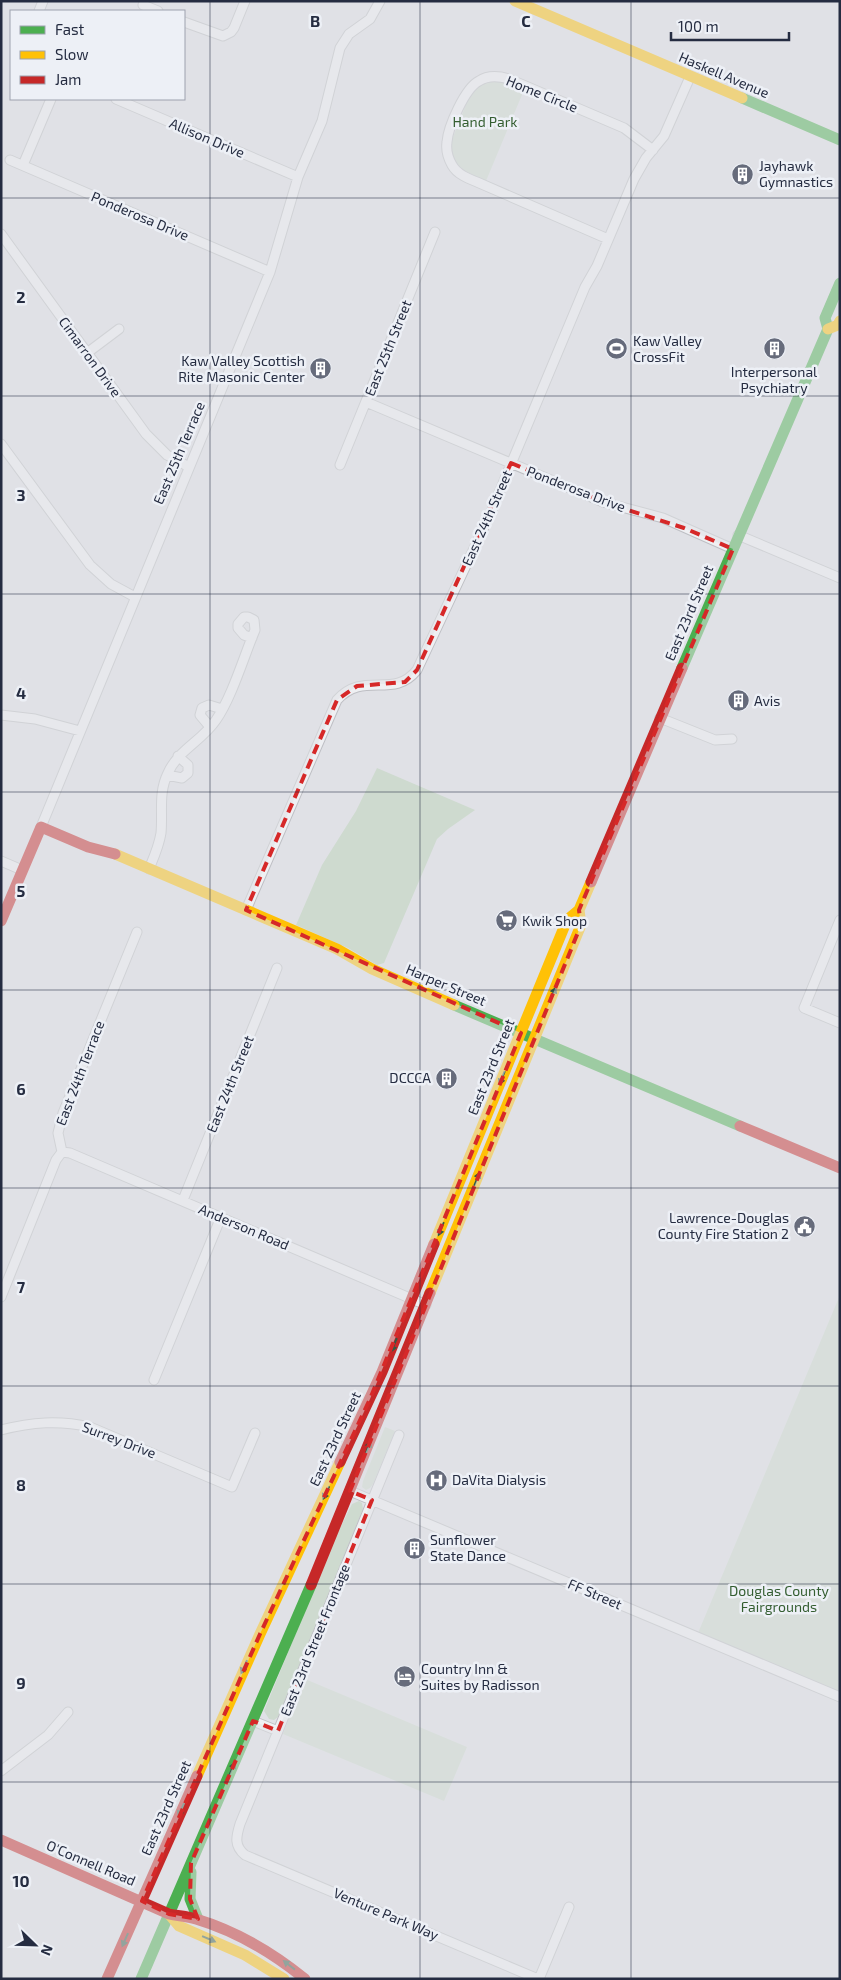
<svg xmlns="http://www.w3.org/2000/svg" width="841" height="1980" font-family="'Exo 2',sans-serif">
<style>
.green{fill:#cedacf}
.lines{fill:none;stroke-linecap:round;stroke-linejoin:round}
.street-casing{stroke:#bebfc4;stroke-width:11}
.street{stroke:#eff0f3;stroke-width:9}
.fast{stroke:#4caf50;stroke-width:11}
.slow{stroke:#ffc107;stroke-width:11}
.jam{stroke:#c62828;stroke-width:11}
.oneway{fill:#335a46}
.marked{fill:none;stroke:#d62828;stroke-width:4;stroke-dasharray:10 6;stroke-linejoin:round}
.grid{fill:none;stroke:#252c41;stroke-width:1;stroke-opacity:0.55}
.labels{text-anchor:middle;stroke-width:5;stroke-linejoin:round;paint-order:stroke}
.street-label{font-size:14px;fill:#252c41;stroke:#edf0f6}
.park-label{font-size:14px;fill:#345e31;stroke:#edf0f6}
.poi-label{font-size:14px;fill:#252c41;stroke:#edf0f6;text-anchor:start}
.grid-label{font-size:16px;text-anchor:middle;font-weight:bold;fill:#252c41;stroke:#edf0f6;stroke-width:5;stroke-linejoin:round;paint-order:stroke}
</style>
<rect width="100%" height="100%" fill="#e0e1e6"/>
<path class="green" d="M492 81 508 83 524 90 486 181 465 171 458 165 452 154 451 142 469 97 477 87Z
M377 768 475 810 448 829 437 839 384 963 377 965 348 948 296 925 322 865 356 811Z
M840 1295V1692L698 1633Z
M385 1427 395 1431 373 1484 370 1488 366 1490 362 1487 363 1481Z
M359 1501 362 1503 363 1509 278 1717 274 1720 269 1719 264 1711 335 1538 352 1504Z
M305 1679 467 1747 444 1801 283 1734Z"/>
<g class="lines">
<defs>
<path id="street" d="M143 5 158 11
M39 11 43 1
M184 22 223 36 231 32 234 28 245 1
M116 99 298 177
M10 160 270 272
M23 165 51 99
M1 234 146 434 167 455 189 467
M608 239 477 182C467 178 457 174 452 165 448 158 446 149 447 142 448 127 465 88 479 81 488 75 499 76 509 79L624 128 653 150
M87 353 119 329
M366 402 603 502 663 518 733 549
M1 444 90 565 111 584 135 597
M340 465 435 232
M738 535 840 578
M1 715 35 719 80 731
M660 718 715 740 732 739
M210 727 200 715 202 708 209 705 222 709
M167 775 182 778 188 773V765L178 756
M41 827 270 272 298 177 322 121 340 48 349 34 370 19 380 1
M1 861 22 870
M149 869C154 857 159 846 161 833 163 812 158 793 168 773 178 750 202 741 216 720 232 697 244 656 255 630L254 620 248 617H244L238 624V628L244 635 252 638
M246 910 337 700C364 670 393 700 417 670L491 512 585 287 597 266 634 179 646 158 664 136 690 77
M840 920 804 1008 840 1023
M62 1152 70 1153 426 1305
M62 1152 58 1133 63 1113 137 932
M183 1200 277 968
M1 1297 56 1160 62 1152
M154 1380 221 1217
M1 1430C32 1422 59 1420 90 1427L232 1487 255 1433
M399 1435 240 1824C236 1837 234 1846 245 1855L538 1979
M350 1491 840 1697
M253 1721 278 1731
M1 1771 48 1735 68 1712
M539 1979 569 1907"/>
</defs>
<use href="#street" class="street-casing"/>
<use href="#street" class="street"/>
<path class="fast" d="M742 98 840 140
M682 668 828 329 825 318 840 283
M454 1005 740 1126
M191 1872 190 1899 198 1919
M141 1979 311 1585"/>
<path class="slow" d="M515 1 742 98
M828 329 838 325 840 321
M115 854 337 949 372 969 454 1005
M434 1244 567 920 579 910 591 882
M430 1293 581 925 579 910
M197 1776 260 1634 340 1462
M169 1914 179 1926 245 1955 284 1979"/>
<path class="jam" d="M591 882 682 668
M1 921 41 827 88 847 115 854
M740 1126 840 1168
M340 1462 382 1372 434 1244
M311 1585 430 1293
M1 1840 169 1914C178 1916 187 1916 196 1919 236 1931 273 1953 305 1979
M107 1979 197 1776"/>
</g>
<defs><path id="oneway-solid" d="M-6-.8H1V-3.2L6.5 0L1 3.2V.8H-6Z" transform="scale(1.25)"/></defs>
<g class="oneway">
<use href="#oneway-solid" transform="translate(553 994) rotate(-68)"/>
<use href="#oneway-solid" transform="translate(502 1078) rotate(112)"/>
<use href="#oneway-solid" transform="translate(477 1179) rotate(-68)"/>
<use href="#oneway-solid" transform="translate(441 1229) rotate(112)"/>
<use href="#oneway-solid" transform="translate(394 1345) rotate(112)"/>
<use href="#oneway-solid" transform="translate(368 1448) rotate(-68)"/>
<use href="#oneway-solid" transform="translate(326 1493) rotate(116)"/>
<use href="#oneway-solid" transform="translate(244 1667) rotate(114)"/>
<use href="#oneway-solid" transform="translate(232 1769) rotate(-66)"/>
<use href="#oneway-solid" transform="translate(181 1810) rotate(114)"/>
<use href="#oneway-solid" transform="translate(209 1939) rotate(23)"/>
<use href="#oneway-solid" transform="translate(125 1940) rotate(114)"/>
<use href="#oneway-solid" transform="translate(289 1965) rotate(-142)"/>
</g>
<path d="M0 0H841V1980H0ZM511 463 603 502 684 528 733 549 579 910 581 925 350 1491 372 1500 278 1731 253 1721 191 1863 190 1899 198 1919 169 1914 142 1901 260 1634 370 1399 521 1033 246 910 337 700 357 686 405 682 417 670Z" fill="#e0e1e6" fill-opacity=".55" fill-rule="evenodd"/>
<path class="marked" d="M511 463 603 502 684 528 733 549 579 910 581 925 350 1491 372 1500 278 1731 253 1721 191 1863 190 1899 198 1919 169 1914 142 1901 260 1634 370 1399 521 1033 246 910 337 700 357 686 405 682 417 670Z"/>
<path class="grid" d="M210 1V1979M420 1V1979M631 1V1979M1 198H840M1 396H840M1 594H840M1 792H840M1 990H840M1 1188H840M1 1386H840M1 1584H840M1 1782H840"/>
<defs>
<symbol id="building-disc" viewBox="-11 -11 22 22"><circle r="9.5" fill="#666b7b" stroke="#edf0f6"/><path d="M-4-6H4V6H1V3H-1V6H-4ZM-2.5-4.3h1.7v1.8h-1.7ZM.8-4.3h1.7v1.8H.8ZM-2.5-1h1.7V.8h-1.7ZM.8-1h1.7V.8H.8Z" fill="#fff"/></symbol>
<symbol id="stadium-disc" viewBox="-11 -11 22 22"><circle r="9.5" fill="#666b7b" stroke="#edf0f6"/><path d="M0-5a6.5 5 0 1 0 0 10a6.5 5 0 1 0 0-10ZM-3.5-1.8h7v3.6h-7Z" fill="#fff"/></symbol>
<symbol id="supermarket-disc" viewBox="-11 -11 22 22"><circle r="9.5" fill="#666b7b" stroke="#edf0f6"/><path d="M-6-5.5h2.5l.6 2H6L4.5 2H-2.5L-4.4-4H-6ZM-1.5 3.2a1.3 1.3 0 1 0 .1 0ZM3 3.2a1.3 1.3 0 1 0 .1 0Z" fill="#fff"/></symbol>
<symbol id="civic-disc" viewBox="-11 -11 22 22"><circle r="9.5" fill="#666b7b" stroke="#edf0f6"/><path d="M-.6-6.5H3V-4.5H.6V-3L4-1V1h2V6H-6V1h2V-1L-.6-3ZM-1.2 2.5V6h2.4V2.5Z" fill="#fff"/></symbol>
<symbol id="hospital-disc" viewBox="-11 -11 22 22"><circle r="9.5" fill="#666b7b" stroke="#edf0f6"/><path d="M-5-5h3v3.5h4V-5h3V5h-3V1.5h-4V5h-3Z" fill="#fff"/></symbol>
<symbol id="hotel-disc" viewBox="-11 -11 22 22"><circle r="9.5" fill="#666b7b" stroke="#edf0f6"/><path d="M-6-4.5h1.5V1H6V5H4.5V3h-9V5H-6ZM-4 0a1.8 1.8 0 1 1 3.6 0ZM.5 0V-2.5h3Q6-2.5 6 0Z" fill="#fff"/></symbol>
</defs>
<g fill-rule="evenodd">
<use href="#building-disc" x="730" y="162" width="25" height="25"/>
<use href="#stadium-disc" x="604" y="336" width="25" height="25"/>
<use href="#building-disc" x="762" y="336" width="25" height="25"/>
<use href="#building-disc" x="308" y="356" width="25" height="25"/>
<use href="#building-disc" x="726" y="688" width="25" height="25"/>
<use href="#supermarket-disc" x="494" y="908" width="25" height="25"/>
<use href="#building-disc" x="434" y="1066" width="25" height="25"/>
<use href="#civic-disc" x="792" y="1214" width="25" height="25"/>
<use href="#hospital-disc" x="424" y="1468" width="25" height="25"/>
<use href="#building-disc" x="402" y="1536" width="25" height="25"/>
<use href="#hotel-disc" x="392" y="1664" width="25" height="25"/>
</g>
<g class="labels">
<g class="street-label">
<text transform="translate(724 75) rotate(23)" y="5">Haskell Avenue</text>
<text transform="translate(542 94) rotate(22)" y="5">Home Circle</text>
<text transform="translate(207 138) rotate(23)" y="5">Allison Drive</text>
<text transform="translate(140 216) rotate(23)" y="5">Ponderosa Drive</text>
<text transform="translate(388 348) rotate(-68)" y="5">East 25th Street</text>
<text transform="translate(90 357) rotate(54)" y="5">Cimarron Drive</text>
<text transform="translate(179 453) rotate(-67)" y="5">East 25th Terrace</text>
<text transform="translate(576 489) rotate(21)" y="5">Ponderosa Drive</text>
<text transform="translate(487 518) rotate(-66)" y="5">East 24th Street</text>
<text transform="translate(689 613) rotate(-67)" y="5">East 23rd Street</text>
<text transform="translate(446 985) rotate(23)" y="5">Harper Street</text>
<text transform="translate(491 1067) rotate(-68)" y="5">East 23rd Street</text>
<text transform="translate(80 1073) rotate(-69)" y="5">East 24th Terrace</text>
<text transform="translate(230 1084) rotate(-68)" y="5">East 24th Street</text>
<text transform="translate(244 1227) rotate(23)" y="5">Anderson Road</text>
<text transform="translate(335 1439) rotate(-65)" y="5">East 23rd Street</text>
<text transform="translate(119 1440) rotate(21)" y="5">Surrey Drive</text>
<text transform="translate(595 1594) rotate(23)" y="5">FF Street</text>
<text transform="translate(315 1640) rotate(-68)" y="5">East 23rd Street Frontage</text>
<text transform="translate(166 1808) rotate(-66)" y="5">East 23rd Street</text>
<text transform="translate(91 1863) rotate(23)" y="5">O'Connell Road</text>
<text transform="translate(386 1914) rotate(23)" y="5">Venture Park Way</text>
</g>
<g class="park-label">
<text x="485" y="127">Hand Park</text>
<text x="779" y="1596">Douglas County<tspan x="779" dy="16">Fairgrounds</tspan></text>
</g>
<g class="poi-label">
<text x="759" y="171">Jayhawk<tspan x="759" dy="16">Gymnastics</tspan></text>
<text x="633" y="346">Kaw Valley<tspan x="633" dy="16">CrossFit</tspan></text>
<text x="305" y="366" text-anchor="end">Kaw Valley Scottish<tspan x="305" dy="16">Rite Masonic Center</tspan></text>
<text x="774" y="377" text-anchor="middle">Interpersonal<tspan x="774" dy="16">Psychiatry</tspan></text>
<text x="754" y="706">Avis</text>
<text x="522" y="926">Kwik Shop</text>
<text x="431" y="1083" text-anchor="end">DCCCA</text>
<text x="789" y="1223" text-anchor="end">Lawrence-Douglas<tspan x="789" dy="16">County Fire Station 2</tspan></text>
<text x="452" y="1485">DaVita Dialysis</text>
<text x="430" y="1545">Sunflower<tspan x="430" dy="16">State Dance</tspan></text>
<text x="421" y="1674">Country Inn &amp;<tspan x="421" dy="16">Suites by Radisson</tspan></text>
</g>
</g>
<g class="grid-label">
<text x="315" y="27">B</text>
<text x="526" y="27">C</text>
<text x="21" y="303">2</text>
<text x="21" y="501">3</text>
<text x="21" y="699">4</text>
<text x="21" y="897">5</text>
<text x="21" y="1095">6</text>
<text x="21" y="1293">7</text>
<text x="21" y="1491">8</text>
<text x="21" y="1689">9</text>
<text x="21" y="1887">10</text>
</g>
<rect width="841" height="1980" fill="none" stroke="#252c41" stroke-width="5"/>
<rect x="10" y="10" width="175" height="90" fill="#edf0f6" stroke="#9da2ae"/>
<rect x="20" y="26" width="25" height="8" fill="#4caf50" stroke="#9da2ae"/>
<text x="55" y="35" font-size="15" fill="#252c41">Fast</text>
<rect x="20" y="51" width="25" height="8" fill="#ffc107" stroke="#9da2ae"/>
<text x="55" y="60" font-size="15" fill="#252c41">Slow</text>
<rect x="20" y="76" width="25" height="8" fill="#c62828" stroke="#9da2ae"/>
<text x="55" y="85" font-size="15" fill="#252c41">Jam</text>
<g transform="translate(35 1945) rotate(113)" stroke="#edf0f6" stroke-width="4" paint-order="stroke">
<path d="M0-4L9 19L0 12L-9 19Z" fill="#252c41"/>
<text y="-8" font-size="14" font-weight="bold" text-anchor="middle" fill="#252c41">N</text>
</g>
<path d="M671 32v8h118v-8" fill="none" stroke="#252c41" stroke-width="2.5"/>
<text x="678" y="32" font-size="15" fill="#252c41" stroke="#edf0f6" stroke-width="4" paint-order="stroke">100 m</text>
</svg>
